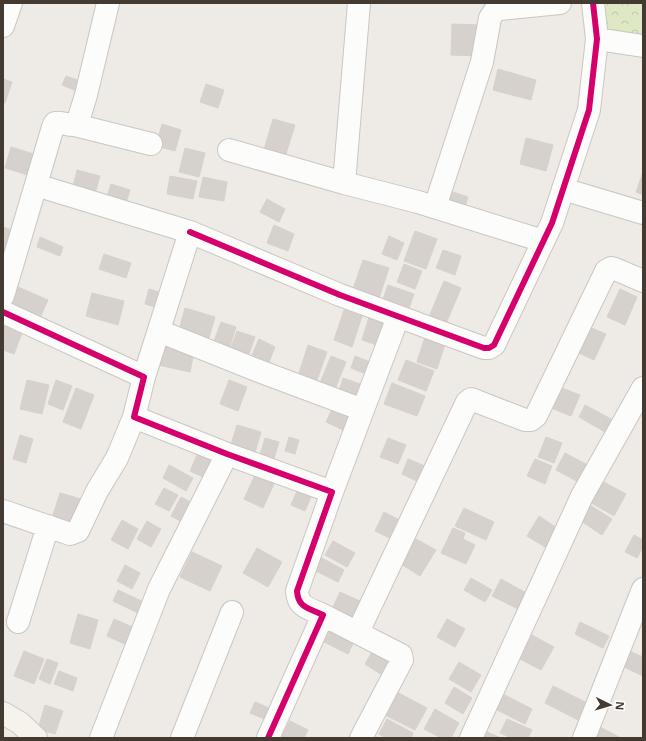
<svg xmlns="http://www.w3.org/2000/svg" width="646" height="741" font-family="'Open Sans',sans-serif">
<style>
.park{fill:url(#park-crowns)}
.building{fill:#d6d1cd;stroke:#d6d1cc}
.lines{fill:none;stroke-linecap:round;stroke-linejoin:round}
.street-casing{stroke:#cac6c2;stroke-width:24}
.secondary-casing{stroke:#cfc8be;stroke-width:24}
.street{stroke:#fcfcfb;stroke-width:22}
.secondary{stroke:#f6f2ec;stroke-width:22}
.cycleway-casing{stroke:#fff;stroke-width:8}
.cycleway{stroke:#d6006c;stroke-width:6}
</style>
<defs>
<pattern id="park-crowns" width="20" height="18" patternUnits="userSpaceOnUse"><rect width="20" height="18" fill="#dfe8c4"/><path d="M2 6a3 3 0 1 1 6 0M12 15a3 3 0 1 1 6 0" fill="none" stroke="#c1c8a9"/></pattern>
</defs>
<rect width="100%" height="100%" fill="#eeeae6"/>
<path class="park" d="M602 3H643V38L607 39Z"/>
<path class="building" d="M452 24 480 25 479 56 451 55Z
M498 69 536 80 531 100 493 90Z
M66 76 83 82 79 92 62 85Z
M3 79 12 82 5 103 3 102Z
M206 84 224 90 218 108 200 102Z
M273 119 295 125 284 160 263 153Z
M162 124 181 130 175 151 156 146Z
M526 138 553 145 546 171 520 164Z
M11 147 40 156 34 177 5 168Z
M185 148 205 153 199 177 179 172Z
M77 170 100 176 95 193 73 187Z
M643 172V195L636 192Z
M170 176 197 181 193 199 167 194Z
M203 177 227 182 224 201 199 197Z
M111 184 130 190 122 216 103 209Z
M450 191 468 197 463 213 444 207Z
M267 199 285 209 279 222 260 212Z
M274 225 294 234 288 251 267 243Z
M3 227 15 231 7 257 3 256Z
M415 231 437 239 426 269 404 261Z
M389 236 404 243 397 260 382 254Z
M40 237 63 247 60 256 37 247Z
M443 250 461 256 455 275 436 268Z
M104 254 131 263 126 278 99 269Z
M363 260 389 268 376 307 350 298Z
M404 264 422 271 415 289 397 282Z
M444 281 461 288 445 326 428 319Z
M388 285 414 294 406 317 380 308Z
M18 287 48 300 39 320 9 307Z
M149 289 166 294 162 309 145 304Z
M620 289 637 297 625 325 607 317Z
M92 293 124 301 118 325 86 316Z
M185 308 215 317 209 338 179 330Z
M344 310 362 316 352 347 334 340Z
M369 317 387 323 380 346 362 340Z
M221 322 236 327 229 349 213 344Z
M3 323 23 330 14 354 3 350Z
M589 327 606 334 594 360 577 352Z
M237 331 255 337 246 362 228 355Z
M425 337 445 344 437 369 417 362Z
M259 339 275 347 269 362 252 355Z
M163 345 194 352 190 372 158 365Z
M308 345 327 352 317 380 299 373Z
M331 356 346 362 333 394 318 388Z
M355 356 375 364 371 376 351 368Z
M406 360 434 371 426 391 398 380Z
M343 378 366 386 360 406 337 398Z
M27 380 49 385 42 414 20 409Z
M56 380 72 386 63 410 48 404Z
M229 380 247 387 238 411 220 404Z
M392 383 425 396 417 416 384 404Z
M559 387 580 395 571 416 551 408Z
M76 388 94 395 81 429 63 422Z
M585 405 611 419 605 432 579 417Z
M333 407 354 417 347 432 326 422Z
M237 425 261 432 254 456 230 448Z
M20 435 33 439 26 463 13 459Z
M289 437 299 440 295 454 285 451Z
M546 437 562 443 554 463 538 457Z
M265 438 279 442 273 462 259 458Z
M388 438 406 445 398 464 380 457Z
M198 453 216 461 207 479 190 471Z
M565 453 593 468 584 485 556 470Z
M408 459 432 469 425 485 402 474Z
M535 459 552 466 545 484 527 476Z
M169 465 193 478 186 491 163 478Z
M255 475 274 484 263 508 244 499Z
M600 480 626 494 614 516 588 501Z
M300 484 314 490 305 511 291 505Z
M164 488 178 495 169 511 155 504Z
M60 493 81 499 71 531 50 524Z
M181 497 194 504 184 523 171 516Z
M588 504 612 519 602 535 578 519Z
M464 508 494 522 486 540 455 526Z
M384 512 405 523 396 541 375 531Z
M539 516 557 528 545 547 527 536Z
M122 520 138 529 128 549 111 540Z
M147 521 161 529 151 547 137 539Z
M453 528 465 533 463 539 475 545 466 564 441 553Z
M634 535 643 540V547L637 558 625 552Z
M416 539 436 550 420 576 401 564Z
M333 541 355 553 347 567 325 555Z
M257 548 282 562 268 587 243 573Z
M192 552 222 566 210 591 180 577Z
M320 557 344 570 338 582 314 570Z
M125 565 140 573 132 589 117 581Z
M471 578 492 590 485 602 464 590Z
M501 579 530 595 522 611 492 596Z
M118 590 146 603 140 614 113 601Z
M340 592 360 601 352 618 332 609Z
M78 614 98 620 90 649 70 643Z
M114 619 139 630 131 647 107 636Z
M447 619 465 629 455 647 437 637Z
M580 622 609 636 603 648 575 634Z
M333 624 357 635 348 654 324 642Z
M528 633 554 647 541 670 516 657Z
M376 645 393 655 382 675 365 664Z
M627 650 643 657V676L620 665Z
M24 651 44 659 34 684 14 676Z
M47 659 58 663 50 684 39 679Z
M459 662 481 675 471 692 449 679Z
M59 671 77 678 73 691 54 684Z
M553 686 591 705 582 722 545 703Z
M454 687 472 698 463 714 445 703Z
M393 690 427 708 415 730 381 713Z
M501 693 532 709 525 724 493 708Z
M255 702 276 711 272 722 250 713Z
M45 705 63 711 55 734 38 729Z
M435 709 459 723 451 738H441L424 729Z
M387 719 413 733 411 738H386L379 734Z
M507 719 532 730 528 738H512L500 733Z
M290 721 308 730 304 738 281 737Z
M598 726 621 738H592Z
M487 732 501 738H484Z"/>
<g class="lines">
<defs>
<path id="street" d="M3 26 11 3
M597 39 643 46
M75 125 151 144
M229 150 344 183 418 202 543 241
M344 183 359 3
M36 185 190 232 144 377
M563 189 643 213
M435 207 482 62 490 18 494 12 500 9 560 3
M190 232 340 295 484 348H489L494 345 552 223 589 110 597 39 593 3
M3 296 53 127 55 123C62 121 68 126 75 125L78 121 86 95 108 3
M3 312 144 377 134 417 227 454 332 492 297 591C298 608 309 608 323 615L268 738
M159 331 259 371 363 410
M332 492 398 317
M3 511 70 534 78 531 97 491 117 458 134 417
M323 615 401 655 402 660 361 738
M18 622 48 526
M358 632 467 402 471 399 476 401 525 420H531L536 416 606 271 611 268 615 269 643 281
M101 738 159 589 227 454
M182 738 232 612
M471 738 582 496 643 388
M584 738 643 589"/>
<path id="secondary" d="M3 713 20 723 36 738"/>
</defs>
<use href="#street" class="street-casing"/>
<use href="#secondary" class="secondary-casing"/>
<use href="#street" class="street"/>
<use href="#secondary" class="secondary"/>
<defs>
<path id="cycleway" d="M190 232 340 295 484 348H489L494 345 552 223 589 110 597 39 593 3
M3 312 144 377 134 417 227 454 332 492 297 591C298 608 309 608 323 615L268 738"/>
</defs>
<use href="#cycleway" class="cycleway-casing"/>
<use href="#cycleway" class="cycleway"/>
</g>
<rect width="646" height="741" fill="none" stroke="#433a32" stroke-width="8"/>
<g transform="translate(610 705) rotate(95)" stroke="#ffffff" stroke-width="3" paint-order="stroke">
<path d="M0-3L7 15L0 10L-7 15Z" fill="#433a32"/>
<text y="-6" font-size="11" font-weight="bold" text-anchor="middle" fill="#433a32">N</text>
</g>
</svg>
